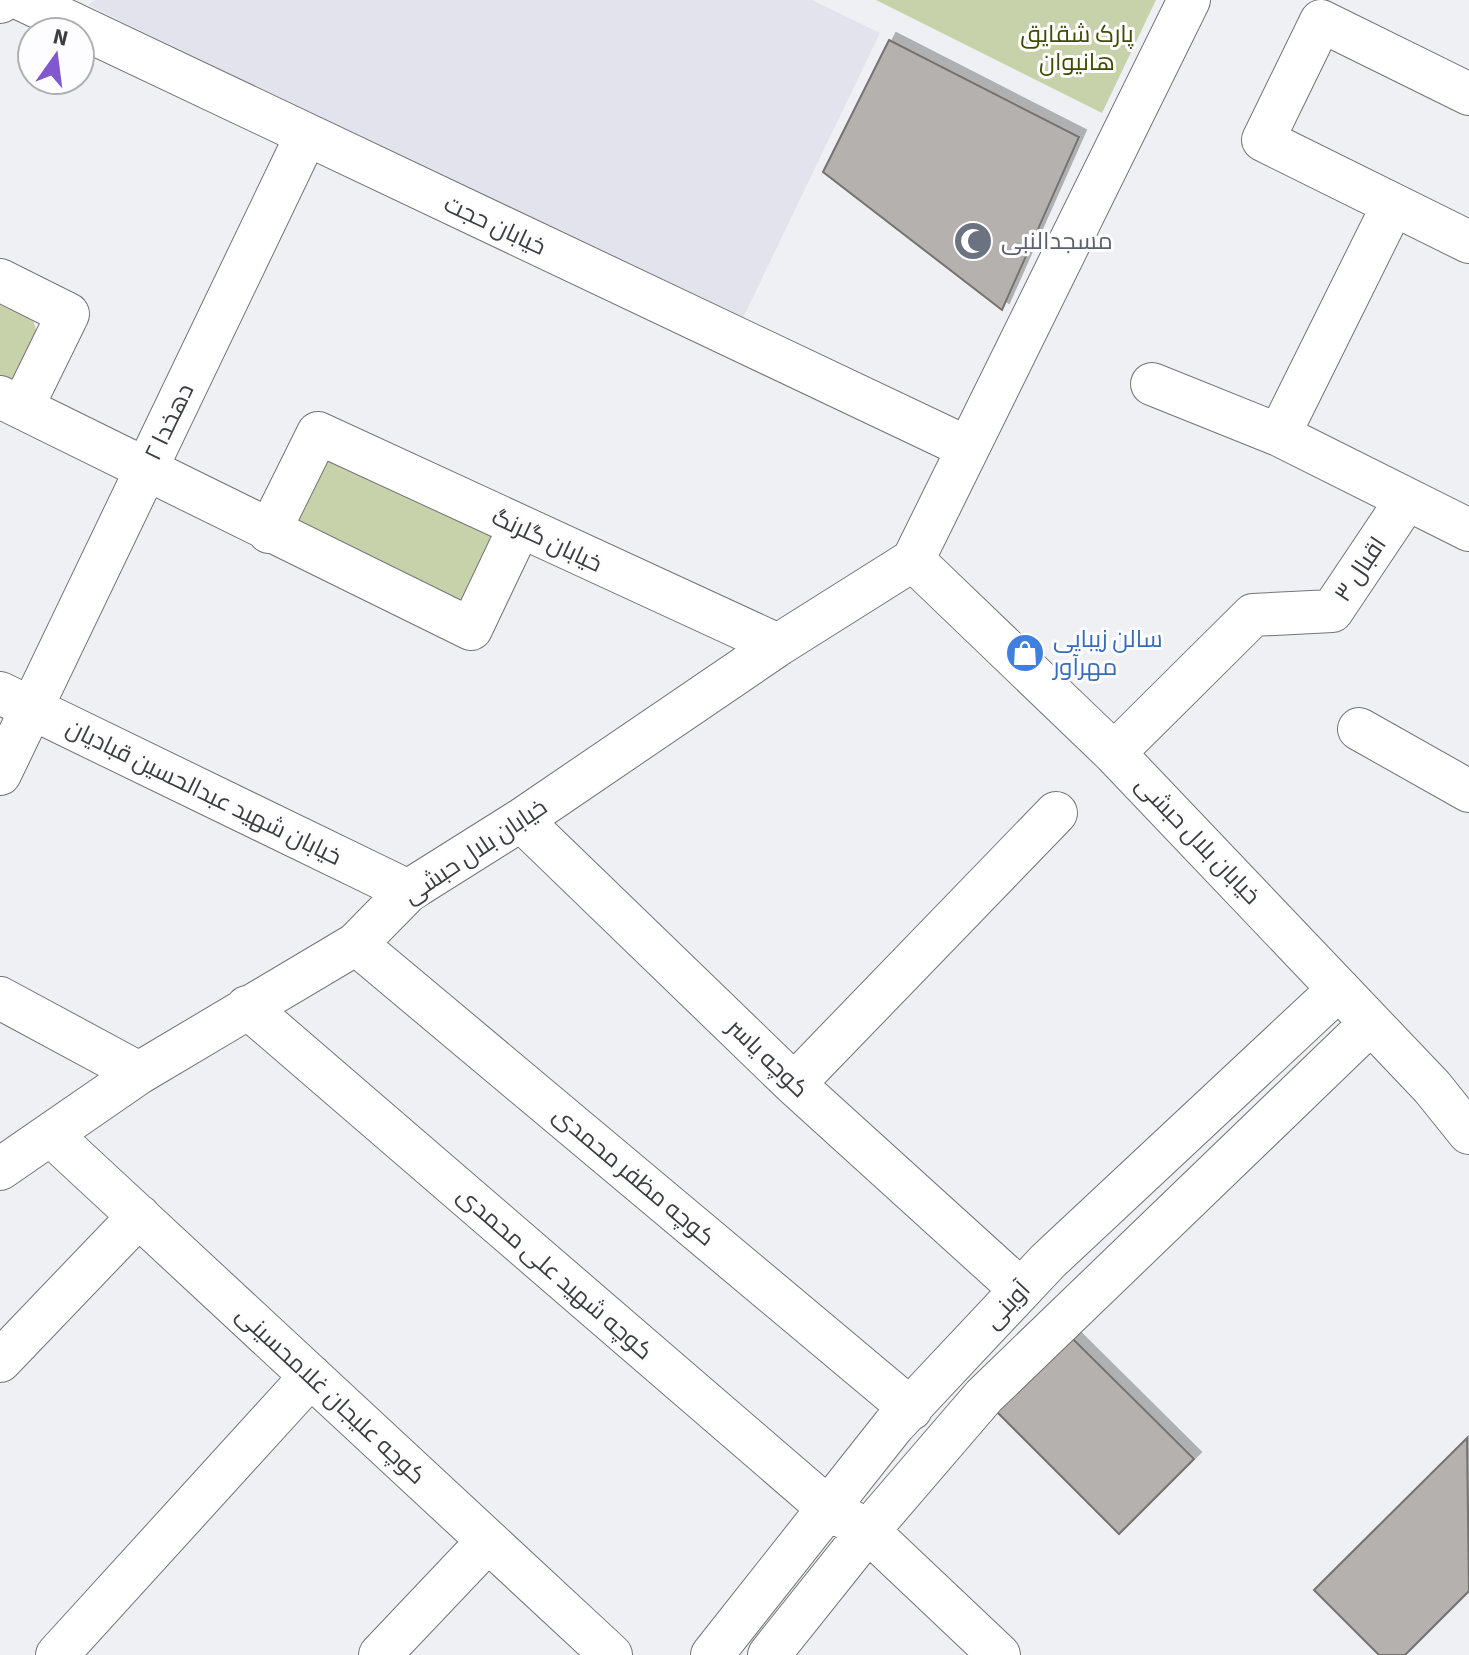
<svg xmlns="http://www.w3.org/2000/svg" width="1469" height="1655" font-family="'Source Sans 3',Cairo,sans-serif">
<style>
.built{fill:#e2e3ed}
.green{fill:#c7d1aa}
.building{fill:#b4b1ae;stroke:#757270;stroke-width:2;filter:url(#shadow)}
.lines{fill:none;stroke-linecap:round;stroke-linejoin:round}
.minor-casing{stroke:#737477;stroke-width:44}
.major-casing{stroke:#737477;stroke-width:46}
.minor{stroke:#fff;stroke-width:42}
.major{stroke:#fff;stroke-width:44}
.labels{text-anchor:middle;stroke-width:6;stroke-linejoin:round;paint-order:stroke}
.park-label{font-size:24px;fill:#404d00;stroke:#fdfdff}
.street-label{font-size:24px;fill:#3c3d3e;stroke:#fdfdff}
.worship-label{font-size:24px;fill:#5b616d;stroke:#fdfdff;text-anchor:start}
.shop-label{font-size:24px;fill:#366cbe;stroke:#fdfdff;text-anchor:start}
</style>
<defs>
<filter id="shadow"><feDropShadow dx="7" dy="-7" stdDeviation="0" flood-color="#0004"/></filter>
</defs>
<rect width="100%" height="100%" fill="#eff0f3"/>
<path class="built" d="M95 0H812L880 33 741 322 88 5Z"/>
<path class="green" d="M876 0H1156L1102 113Z
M0 297 31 313 37 333 14 377 0 381Z
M327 451 497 534 462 609 291 524Z"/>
<path class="building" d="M889 40 1079 137 1002 310 823 172Z
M1066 1332 1194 1459 1119 1534 991 1406Z
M1467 1438 1469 1591 1405 1655H1379L1314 1590Z"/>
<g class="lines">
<defs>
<path id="minor" d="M23 0 968 448
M1469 94 1321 21 1263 140 1469 242
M0 280 68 314 22 408
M1152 384 1279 435 1469 530
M0 397 471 629 519 528
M1279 435 1393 205
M269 532 318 433 778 645
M913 560 1114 753 1432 1087 1469 1133
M0 693 408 891
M1359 729 1469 791
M1114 753 1253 615 1332 611 1407 499
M0 774 306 136
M521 820 794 1084 1021 1290
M356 944 911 1409
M0 998 139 1073
M247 1007 828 1508 868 1531 999 1655
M794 1084 1056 813
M51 1135 611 1655
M0 1169 139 1073 356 944 408 891 521 820 778 645 913 560 1189 0
M0 1361 139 1216
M57 1655 311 1376
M380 1655 488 1541
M712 1655 893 1426 1048 1261 1339 989
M769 1655 868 1531 984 1396 1371 1023"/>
<path id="major" d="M0 1 1 0"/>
</defs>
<use href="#minor" class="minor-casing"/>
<use href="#major" class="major-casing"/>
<use href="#minor" class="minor"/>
<use href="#major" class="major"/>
</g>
<defs>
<symbol id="mosque-disc" viewBox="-11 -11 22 22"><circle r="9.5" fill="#6b7280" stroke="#fdfdff"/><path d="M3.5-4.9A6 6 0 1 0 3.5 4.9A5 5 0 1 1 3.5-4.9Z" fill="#fff"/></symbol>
<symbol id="shop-disc" viewBox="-11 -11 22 22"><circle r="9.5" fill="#3f7fe0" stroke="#fdfdff"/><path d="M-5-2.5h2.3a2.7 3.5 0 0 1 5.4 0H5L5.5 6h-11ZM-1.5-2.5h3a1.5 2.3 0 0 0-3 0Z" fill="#fff"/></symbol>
</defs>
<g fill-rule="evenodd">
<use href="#mosque-disc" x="951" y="219" width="44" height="44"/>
<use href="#shop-disc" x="1003" y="631" width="44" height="44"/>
</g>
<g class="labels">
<g class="park-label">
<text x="1077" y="42">پارک شقایق<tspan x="1077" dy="28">هانیوان</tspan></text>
</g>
<g class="street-label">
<text transform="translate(495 225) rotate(25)" y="8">خیابان حجت</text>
<text transform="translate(169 422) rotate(-64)" y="8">دهخدا ۲</text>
<text transform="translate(547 540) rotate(25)" y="8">خیابان گلرنگ</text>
<text transform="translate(1360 569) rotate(-56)" y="8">اقبال ۳</text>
<text transform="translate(204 792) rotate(26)" y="8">خیابان شهید عبدالحسین قبادیان</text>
<text transform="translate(1198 840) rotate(46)" y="8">خیابان بلال حبشی</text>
<text transform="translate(475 851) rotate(-34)" y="8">خیابان بلال حبشی</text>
<text transform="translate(768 1058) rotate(44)" y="8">کوچه یاسر</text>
<text transform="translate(634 1176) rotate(40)" y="8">کوچه مظفر محمدی</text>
<text transform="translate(555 1273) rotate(41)" y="8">کوچه شهید علی محمدی</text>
<text transform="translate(1007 1305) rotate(-47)" y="8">آوینی</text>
<text transform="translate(331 1395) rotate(43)" y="8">کوچه علیجان غلامحسینی</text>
</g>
<g class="worship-label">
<text x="1001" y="249">مسجدالنبی</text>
</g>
<g class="shop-label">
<text x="1053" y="647">سالن زیبایی<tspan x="1053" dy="28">مهرآور</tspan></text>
</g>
</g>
<g transform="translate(56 56) rotate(14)"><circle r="38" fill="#fdfdff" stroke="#b0b0b2" stroke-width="2"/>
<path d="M0-6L14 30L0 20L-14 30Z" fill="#8258d1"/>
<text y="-12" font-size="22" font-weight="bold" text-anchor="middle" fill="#3c3d3e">N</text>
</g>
</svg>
